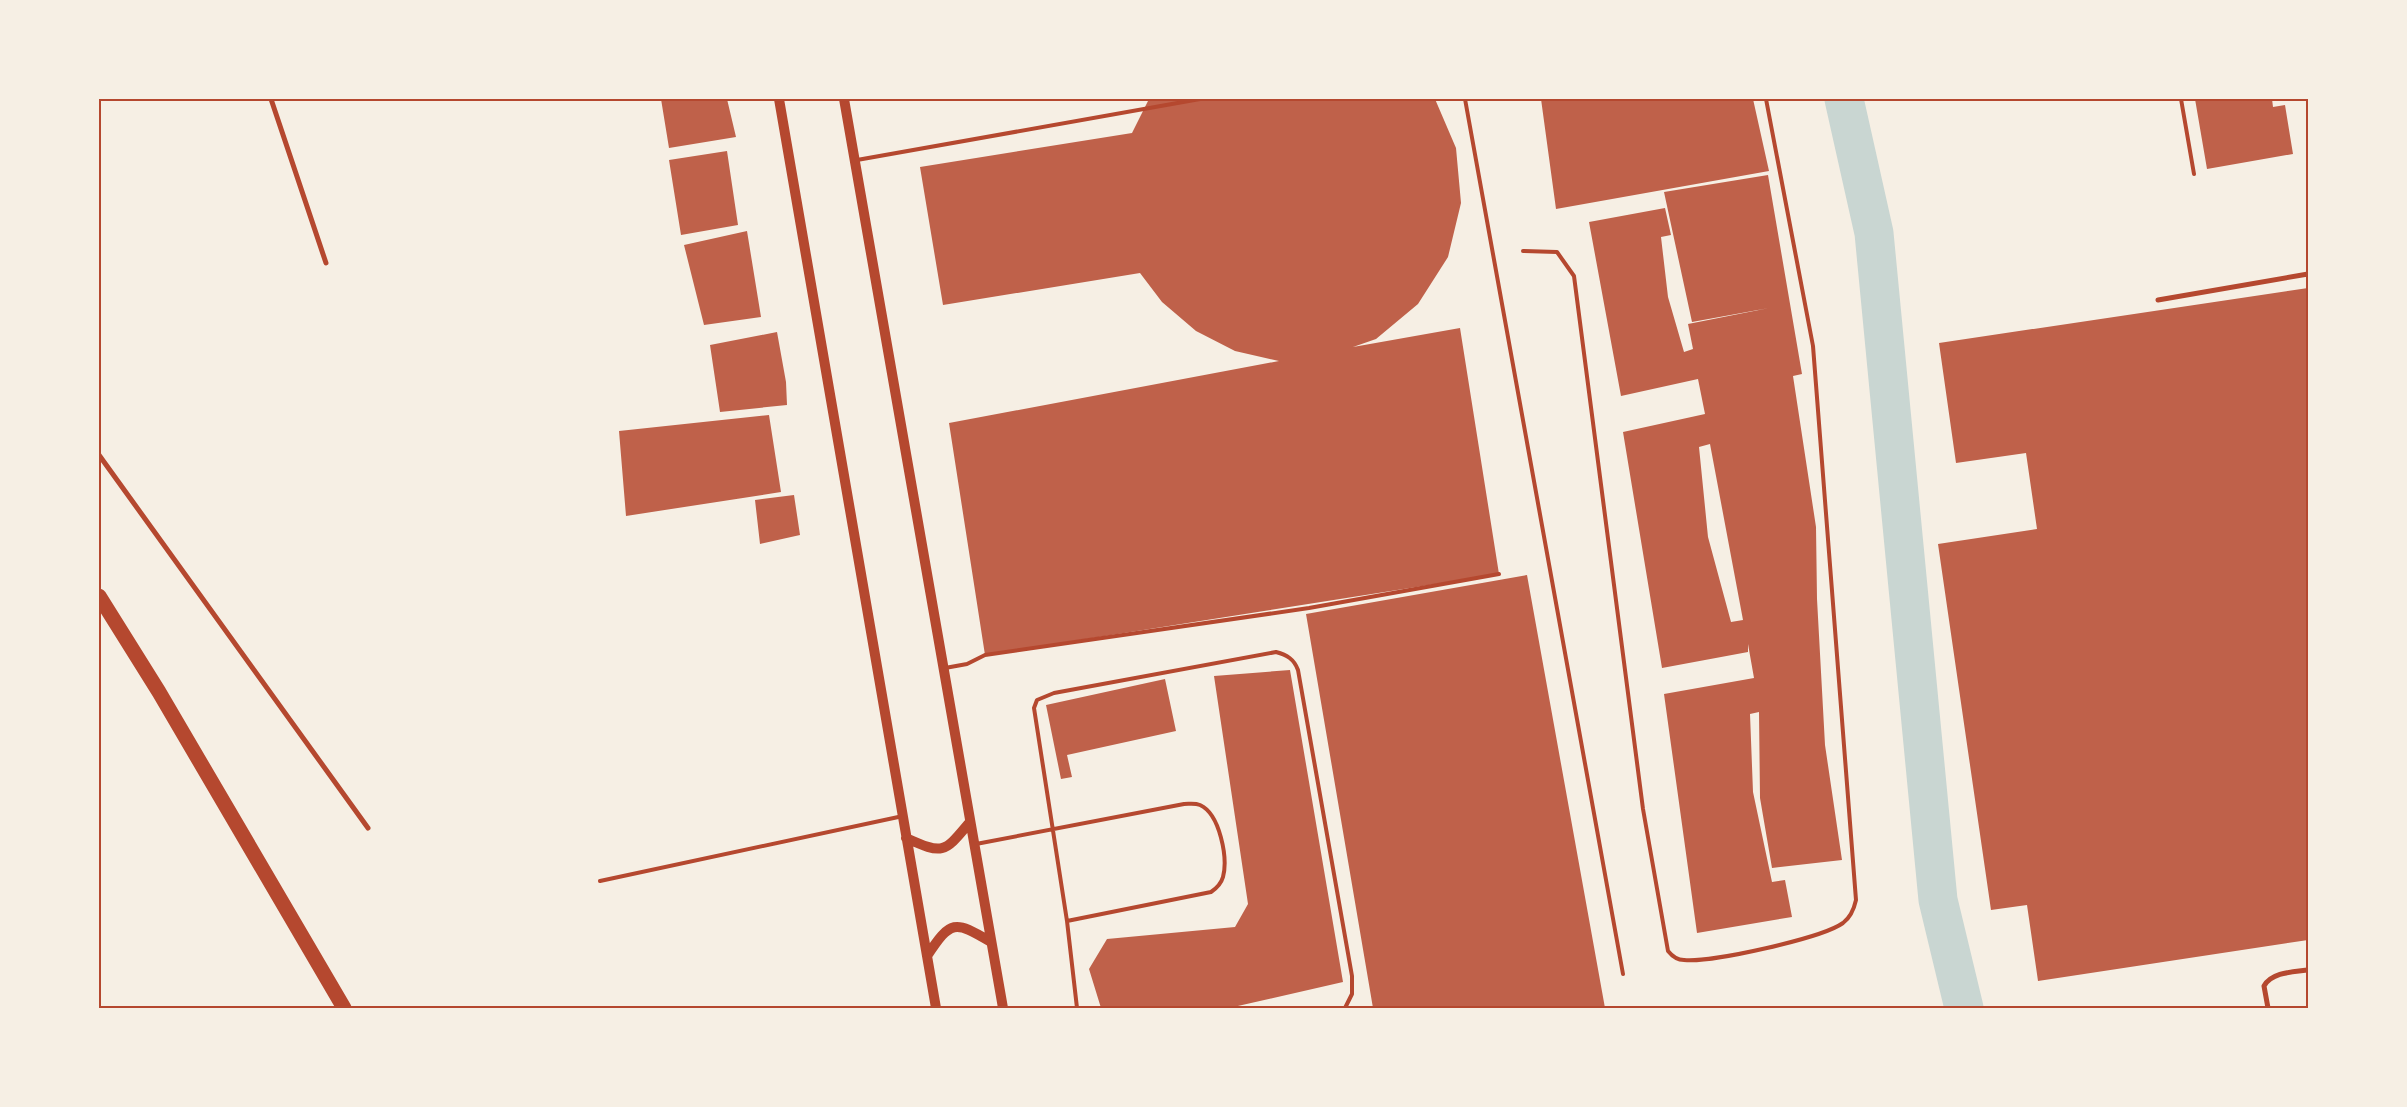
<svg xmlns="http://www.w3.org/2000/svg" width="2407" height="1107" font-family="'IBM Plex Sans',sans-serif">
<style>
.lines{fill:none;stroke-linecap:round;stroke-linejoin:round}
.canal{stroke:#c9d6d2;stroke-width:39}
.building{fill:#bf614a;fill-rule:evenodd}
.service{stroke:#b5482f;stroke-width:4}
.minor{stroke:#b5482f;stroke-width:5}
.secondary{stroke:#b5482f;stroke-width:10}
.motorway{stroke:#b5482f;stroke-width:15}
.neatline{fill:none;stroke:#b5482f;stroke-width:2}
</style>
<rect width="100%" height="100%" fill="#f6efe4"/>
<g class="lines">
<path class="canal" d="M1844 99 1874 233 1938 900 1964 1008"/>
</g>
<path class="building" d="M661 99H727L736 137 669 148Z
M1149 99H1435L1456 148 1461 203 1448 257 1418 304 1376 339 1353 347 1460 328 1499 574 985 655 949 423 1279 361 1235 351 1196 331 1162 302 1140 273 943 305 920 167 1132 133Z
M1541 99H1753L1769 171 1556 209Z
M2195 99H2272L2273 107 2285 105 2293 154 2207 169Z
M727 151 738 225 681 235 669 160Z
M1768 175 1802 374 1793 376 1816 527 1817 599 1825 745 1842 860 1772 868 1760 798 1759 712 1750 714 1753 792 1772 882 1785 880 1792 917 1697 933 1664 694 1754 678 1748 644V652L1662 668 1623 432 1705 414 1698 379 1621 396 1589 222 1665 208 1671 235 1661 237 1668 297 1684 352 1693 349 1688 324 1769 308 1692 322 1664 192ZM1710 444 1743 620 1731 622 1708 537 1699 447Z
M747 231 761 317 704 325 684 245Z
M2308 288V940L2038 981 2027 905 1991 910 1938 544 2037 529 2026 453 1956 463 1939 343Z
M777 332 786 382 787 405 720 412 710 345Z
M769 415 781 492 626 516 619 431Z
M794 495 800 535 760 544 755 500Z
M1527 575 1605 1008H1373L1306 614Z
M1290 670 1343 982 1229 1008H1101L1089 969 1107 939 1235 927 1248 904 1214 676Z
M1165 679 1176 731 1067 755 1072 777 1061 779 1046 705Z"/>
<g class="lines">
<path class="service" d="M1465 99 1623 974
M2181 99 2194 174
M857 160 1200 99
M1523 251 1557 252 1574 276 1643 809 1668 951C1672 956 1677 960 1684 960 1711 963 1822 938 1843 923 1851 917 1854 909 1856 900L1813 346 1766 99
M945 668 967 664 985 655 1309 608 1499 574
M976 844 1184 804C1190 804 1195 803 1200 805 1220 814 1228 858 1223 877 1221 884 1217 888 1211 892L1067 921 1034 708 1037 700 1054 693 1276 652C1287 655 1294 659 1298 670L1352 976V994L1345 1008
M600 881 903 816
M1067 921 1077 1008"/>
<path class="minor" d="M271 99 326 263
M2158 300 2308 274
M99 455 368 828
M2268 1008 2264 986C2272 972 2293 972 2308 970"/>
<path class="secondary" d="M779 99 936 1008
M844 99 1003 1008
M906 838C944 855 944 853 970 822
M927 956C951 920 954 920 991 942"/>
<path class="motorway" d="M99 596 159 692 344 1008"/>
</g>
<rect width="2407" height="1107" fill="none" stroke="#f6efe4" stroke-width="200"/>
<rect x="100" y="100" width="2207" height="907" class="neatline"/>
</svg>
